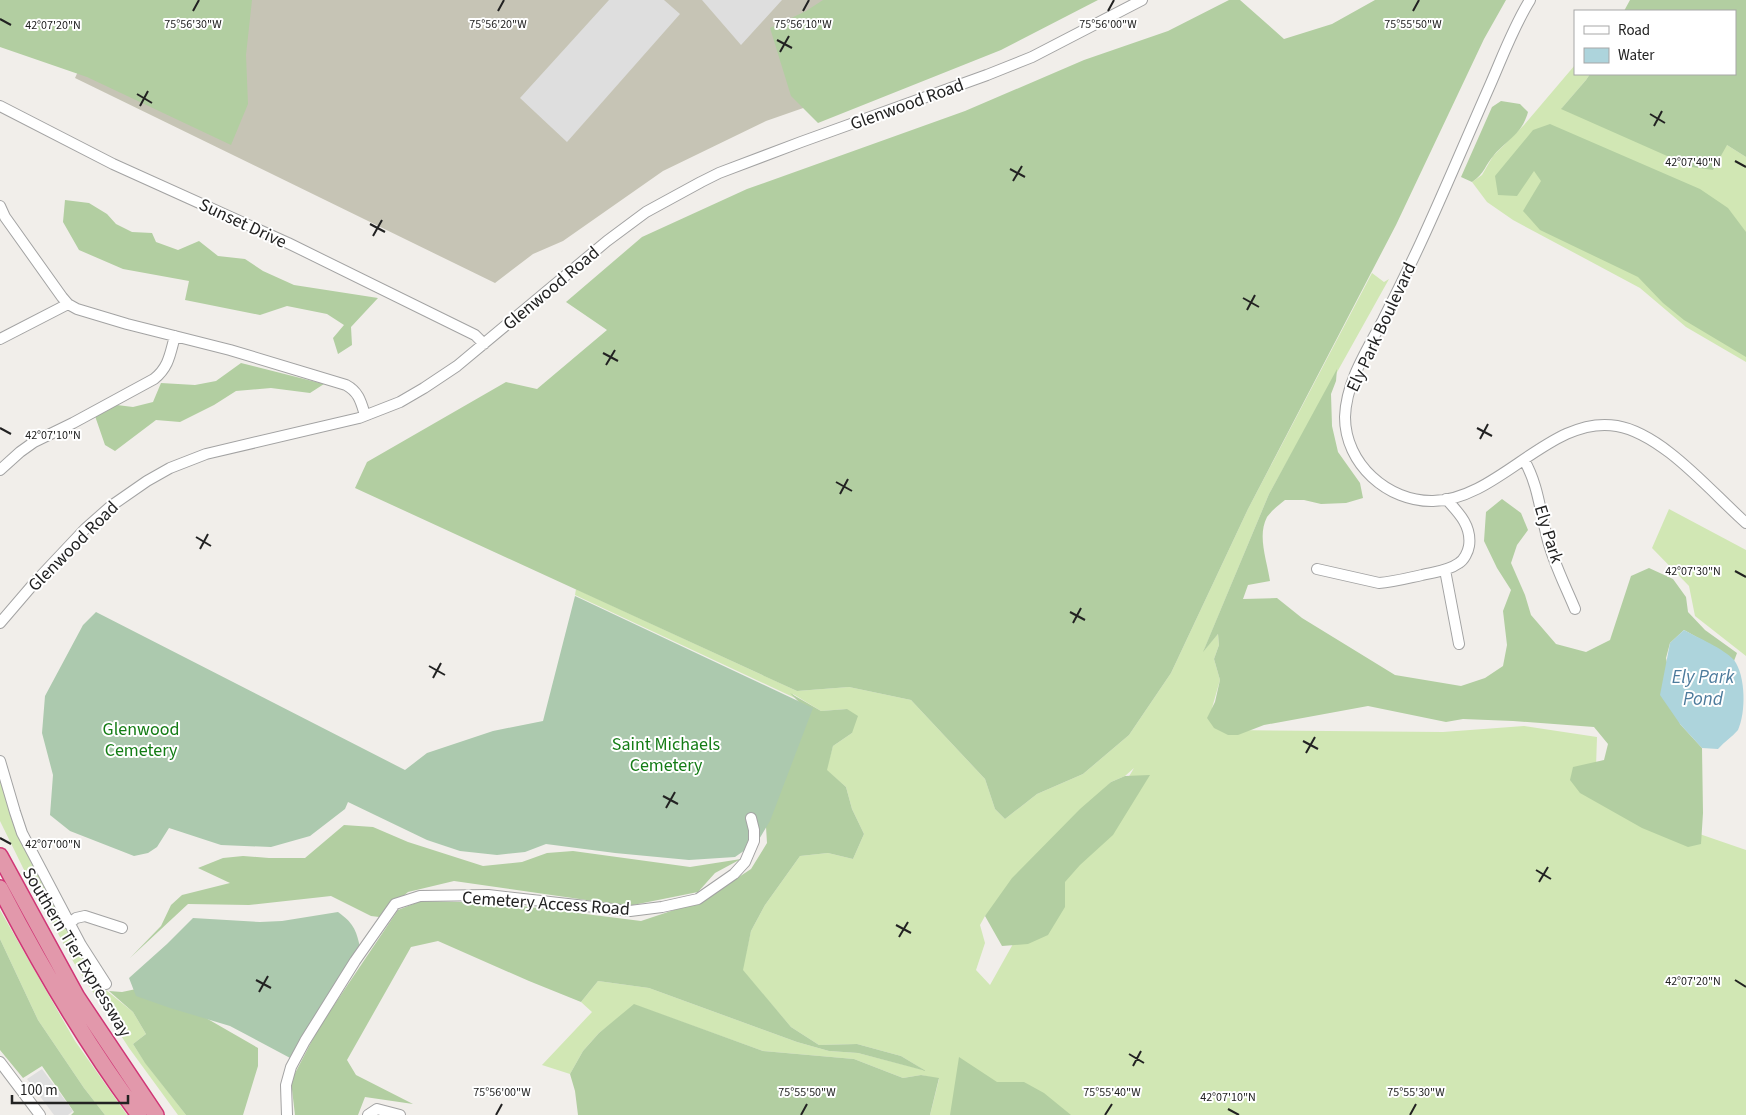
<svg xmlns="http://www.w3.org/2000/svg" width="1746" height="1115" font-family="'Source Sans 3',sans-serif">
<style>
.construction{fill:#c6c4b5}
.grass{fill:#d1e7b4;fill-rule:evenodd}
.forest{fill:#b2cea1}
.cemetery{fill:#acc9ae}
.parking{fill:#dedede}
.water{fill:#add4dc}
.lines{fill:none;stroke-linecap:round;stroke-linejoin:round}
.minor-casing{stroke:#a3a3a3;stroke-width:12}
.highway-casing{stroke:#d03676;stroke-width:18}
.minor{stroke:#fff;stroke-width:10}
.highway{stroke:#e298ab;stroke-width:15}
.ticks{fill:none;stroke:#222;stroke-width:2}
.labels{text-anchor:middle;stroke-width:4;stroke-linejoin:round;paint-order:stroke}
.street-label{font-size:18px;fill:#222;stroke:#fff}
.park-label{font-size:18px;fill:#147c15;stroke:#fff}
.water-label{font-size:19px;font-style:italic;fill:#4d7b9c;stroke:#fff}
.ticks-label{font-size:12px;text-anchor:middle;fill:#222;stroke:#fff;stroke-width:4;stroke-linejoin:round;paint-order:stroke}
</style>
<rect width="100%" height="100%" fill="#f1eeea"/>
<path class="construction" d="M111 0H1089L1024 31 766 121 663 171 563 241 533 254 495 283 75 78Z"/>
<path class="grass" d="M1575 65V74H1590L1586 80 1562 108 1727 145 1746 157V362L1686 327 1640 288 1513 220 1487 202 1472 182 1482 175 1493 156 1524 125Z
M1372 273 1384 282 1389 279 1269 494 1204 650 1218 634 1219 645 1214 659 1220 680 1212 708 1230 730 1443 732 1524 726 1597 737 1595 798 1746 850V1115H1029L951 1113 950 1115H930L939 1079 921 1075 903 1078 854 1059 763 1051 635 1005 599 1033 583 1051 570 1074 542 1065 592 1012 581 1002 598 981 649 988 797 1042 829 1051 858 1053 924 1070 901 1056 857 1044 819 1045 791 1027 742 970 751 931 765 905 800 856 828 853 853 859 864 834 852 809 846 787 826 770 833 746 852 733 847 709 821 711 793 694 795 698 575 595 576 589 797 691 849 687 911 700 985 779 995 809 1005 819 1037 794 1083 774 1129 735 1171 673 1248 509ZM1134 768 1098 828 1018 935 990 985 976 970 985 943 980 925 985 916 1111 782 1125 776Z
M1669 509 1746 550V656L1695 616 1689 586 1652 548Z
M0 777 102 987 133 1012 146 1034 133 1044 144 1061 186 1115H178L129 1048 74 963 27 876 0 821Z
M0 910 75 1041 127 1115H105L84 1088 38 1020 0 939Z"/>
<path class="forest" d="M0 0H252L246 55 248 104 231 145 87 77 0 47Z
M823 0H1098L1001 50 818 123 791 96 770 28 806 11Z
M1229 0H1240L1284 39 1332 24 1375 0H1506L1484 39 1396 225 1248 509 1171 673 1129 735 1083 774 1037 794 1005 819 995 809 985 779 911 700 849 687 797 691 355 488 367 462 506 382 537 389 607 330 566 302 642 237 747 189 965 111 1084 60 1168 31Z
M1630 0H1746V157L1727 145 1713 170 1692 167 1561 109 1586 80 1590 74H1735V11H1624Z
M1501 101 1520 104 1528 112C1522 134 1508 139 1494 155 1485 165 1485 173 1472 182L1461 177 1492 107Z
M1550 124 1700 189 1728 208 1746 232V357L1684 320 1663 303 1638 277 1540 230 1523 211 1541 181 1534 171 1517 196 1498 195 1495 176 1533 130Z
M65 200 89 203 107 214 116 224 132 232 152 233 156 242 178 250 199 241 218 256 245 259 263 271 294 285 378 298 351 327 352 345 338 354 333 338 344 325 327 314 287 306 260 315 185 300 189 281 123 269 79 250 63 222Z
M241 363 324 384 310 393 271 388 236 391 214 405 180 422 156 420 115 451 105 445 95 416 117 405 133 407 153 402 161 383 195 385 216 381Z
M1337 369 1336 381 1331 394 1332 426 1338 452 1360 483 1363 498 1346 503 1321 504 1304 500H1285C1279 505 1271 511 1267 517 1257 536 1267 560 1270 581L1248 585 1243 599 1277 598 1302 618 1395 675 1461 686 1485 678 1503 666 1507 645 1503 611 1511 590 1497 568 1484 541 1486 512 1502 499 1521 513 1528 530 1517 545 1511 563 1525 595 1531 615 1556 644 1586 652 1610 640 1631 576 1649 568 1673 579 1686 597 1688 612 1705 630 1737 653 1734 661 1720 650 1684 630 1670 643 1666 658 1680 724 1702 748 1703 813 1701 844 1688 847 1642 828 1580 793 1570 780 1573 767 1604 760 1608 744 1594 727 1513 721 1463 719 1446 722 1368 706 1264 725 1238 735H1228L1214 728 1207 718 1215 702 1220 680 1214 659 1219 645 1218 634 1203 652 1269 494Z
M790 693 821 711 847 709 858 716 852 733 833 746 827 770 846 787 852 809 864 834 853 859 828 853 800 856 765 905 751 931 743 970 791 1027 819 1045 857 1044 901 1056 926 1071 858 1053 829 1051 797 1042 649 988 598 981 581 1002 529 981 438 941 411 947 347 1060 356 1075 413 1104 365 1097 358 1115H295L291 1081 318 1029 398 910 421 901 499 903 641 921 704 900 751 869 767 843 765 811 802 705Z
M1150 775 1113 835 1080 865 1065 882V907L1048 935 1028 944 1002 946 985 916 1012 878 1080 809 1111 782 1125 776Z
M344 825 373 827 408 842 483 866 522 862 547 853 573 851 690 867 741 859 715 873 698 892 628 906 454 881 408 892 379 917 371 916 331 896 249 905 188 904 130 958 161 926 171 905 182 895 230 883 198 868 223 858 243 856 269 858H305Z
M0 939 38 1020 84 1088 105 1115H71L74 1112 42 1066 23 1078 0 1050Z
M141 988 199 1014 258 1048V1066L243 1115H186L145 1063 133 1044 146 1034 133 1012 109 991 122 992Z
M634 1004 763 1051 854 1059 903 1078 921 1075 939 1078 930 1115H578L575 1091 570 1074 583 1051 599 1033Z
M959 1057 997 1082H1024L1044 1093 1071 1115H950Z"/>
<path class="cemetery" d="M575 596 813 708 770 821 758 841 735 857 689 860 615 853 546 844 525 852 497 855 460 851 427 840 348 802 345 809 310 836 271 847 221 845 169 828 157 847 148 853 134 856 70 831 50 815 53 775 42 733 45 696 83 625 96 612 405 770 427 753 493 731 543 721Z
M338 912C353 923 356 929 360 947L292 1059 230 1026 170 1008 136 996 129 978 167 944 193 918 260 922 282 921Z"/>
<path class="parking" d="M609 0H664L680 14 567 142 520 98Z
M702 0H782L741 45Z
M42 1069 73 1111 68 1115H54L27 1079Z"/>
<path class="water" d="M1684 630C1698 638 1723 648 1734 660 1746 676 1746 713 1738 730 1732 737 1724 742 1718 749L1702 748 1680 724 1660 695 1670 643Z"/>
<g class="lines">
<defs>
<path id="minor" d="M1530 0C1512 29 1501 61 1487 92 1465 142 1444 192 1421 242 1409 268 1396 294 1383 320 1367 350 1346 382 1345 417 1345 464 1388 502 1433 501 1499 500 1551 414 1617 426 1663 434 1711 492 1746 523
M0 106 113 164 288 243 475 335 484 344
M0 206 5 217 62 297 68 304 77 309 127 324 230 350 346 385C359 392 361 402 365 415
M0 339 68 304
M1524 460C1538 484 1540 511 1547 537 1553 562 1565 585 1575 609
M0 470 20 452 34 442 73 423 154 379C169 367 170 354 175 336
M1317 569 1379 583C1394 582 1408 578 1422 575 1434 572 1448 571 1459 563 1464 560 1468 552 1469 546 1472 526 1459 513 1446 499
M1445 570 1459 644
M0 623 36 581 85 529 111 506 147 481 170 468 206 454 359 418 400 402 424 388 457 366 607 241 646 212 701 182 719 173 801 142 987 75 1032 57 1142 0
M0 761 15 812 22 833 81 945 106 984
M69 924 76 918 85 916 122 928
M0 1062 40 1115
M287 1115 286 1085 291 1067 305 1041 355 961 395 904 420 896 488 895 630 911 662 907 698 899 734 874 745 862 754 841V830L751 818
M368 1115 377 1109 400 1115"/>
<path id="highway" d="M0 856 77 997 156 1115
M0 888C41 967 86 1044 139 1115"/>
</defs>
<use href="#minor" class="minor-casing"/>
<use href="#highway" class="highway-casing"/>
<use href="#minor" class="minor"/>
<use href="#highway" class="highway"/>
</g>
<path class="ticks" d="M193 11 199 0M498 11 504 0M803 11 809 0M1108 11 1114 0M1413 11 1419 0M0 19 11 25M777 40 792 48M780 52 789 36M137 94 152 103M140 106 148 91M1650 114 1665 123M1654 126 1662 111M1735 161 1746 167M1010 169 1025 177M1013 181 1022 166M370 224 385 232M373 236 382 220M1243 298 1259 307M1247 310 1255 295M603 353 618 361M606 365 615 350M0 428 11 434M1477 428 1492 436M1480 439 1488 424M836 482 852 491M840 494 848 479M196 537 211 546M200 549 208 534M1735 571 1746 577M1070 612 1085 620M1073 623 1081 608M429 666 445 675M433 678 441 663M1303 741 1318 749M1306 753 1315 737M663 796 678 804M666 808 675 792M0 838 11 844M1536 870 1551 879M1539 882 1548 867M896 925 911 933M899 937 908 922M256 980 271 988M1735 980 1746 987M259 992 268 976M1129 1054 1144 1063M1133 1066 1141 1051M1228 1109 1239 1115M496 1115 502 1104M801 1115 807 1104M1105 1115 1112 1104M1410 1115 1416 1104"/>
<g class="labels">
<g class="street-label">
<text transform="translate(907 104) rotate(-20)" y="6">Glenwood Road</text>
<text transform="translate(243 223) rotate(25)" y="6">Sunset Drive</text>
<text transform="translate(551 288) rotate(-40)" y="6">Glenwood Road</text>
<text transform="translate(1381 327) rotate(-65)" y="6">Ely Park Boulevard</text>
<text transform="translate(1549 534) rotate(73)" y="6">Ely Park</text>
<text transform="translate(73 546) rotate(-45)" y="6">Glenwood Road</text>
<text transform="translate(546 903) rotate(4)" y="6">Cemetery Access Road</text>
<text transform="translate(77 952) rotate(59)" y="6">Southern Tier Expressway</text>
</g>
<g class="park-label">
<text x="141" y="735">Glenwood<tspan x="141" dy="21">Cemetery</tspan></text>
<text x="666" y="750">Saint Michaels<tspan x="666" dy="21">Cemetery</tspan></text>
</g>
<g class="water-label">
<text x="1703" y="683">Ely Park<tspan x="1703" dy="22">Pond</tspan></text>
</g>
</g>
<g class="ticks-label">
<text x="193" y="28">75°56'30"W</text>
<text x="498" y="28">75°56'20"W</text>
<text x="803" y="28">75°56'10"W</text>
<text x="1108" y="28">75°56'00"W</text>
<text x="1413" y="28">75°55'50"W</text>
<text x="53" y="29">42°07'20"N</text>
<text x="1693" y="166">42°07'40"N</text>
<text x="53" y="439">42°07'10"N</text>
<text x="1693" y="575">42°07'30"N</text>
<text x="53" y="848">42°07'00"N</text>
<text x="1693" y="985">42°07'20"N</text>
<text x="502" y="1096">75°56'00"W</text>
<text x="807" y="1096">75°55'50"W</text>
<text x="1112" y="1096">75°55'40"W</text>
<text x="1416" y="1096">75°55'30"W</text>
<text x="1228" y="1101">42°07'10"N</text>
</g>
<rect x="1574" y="10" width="162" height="65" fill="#ffffff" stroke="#a7a7a7"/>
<rect x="1584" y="26" width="25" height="8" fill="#ffffff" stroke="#a7a7a7"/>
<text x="1618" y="35" font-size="15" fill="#222222">Road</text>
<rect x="1584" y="48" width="25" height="15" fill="#add4dc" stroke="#a7a7a7"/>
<text x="1618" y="60" font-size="15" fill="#222222">Water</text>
<path d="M12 1095v8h116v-8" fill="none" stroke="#222222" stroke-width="2.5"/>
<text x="20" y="1095" font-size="15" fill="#222222" stroke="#ffffff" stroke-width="4" paint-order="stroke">100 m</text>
</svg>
